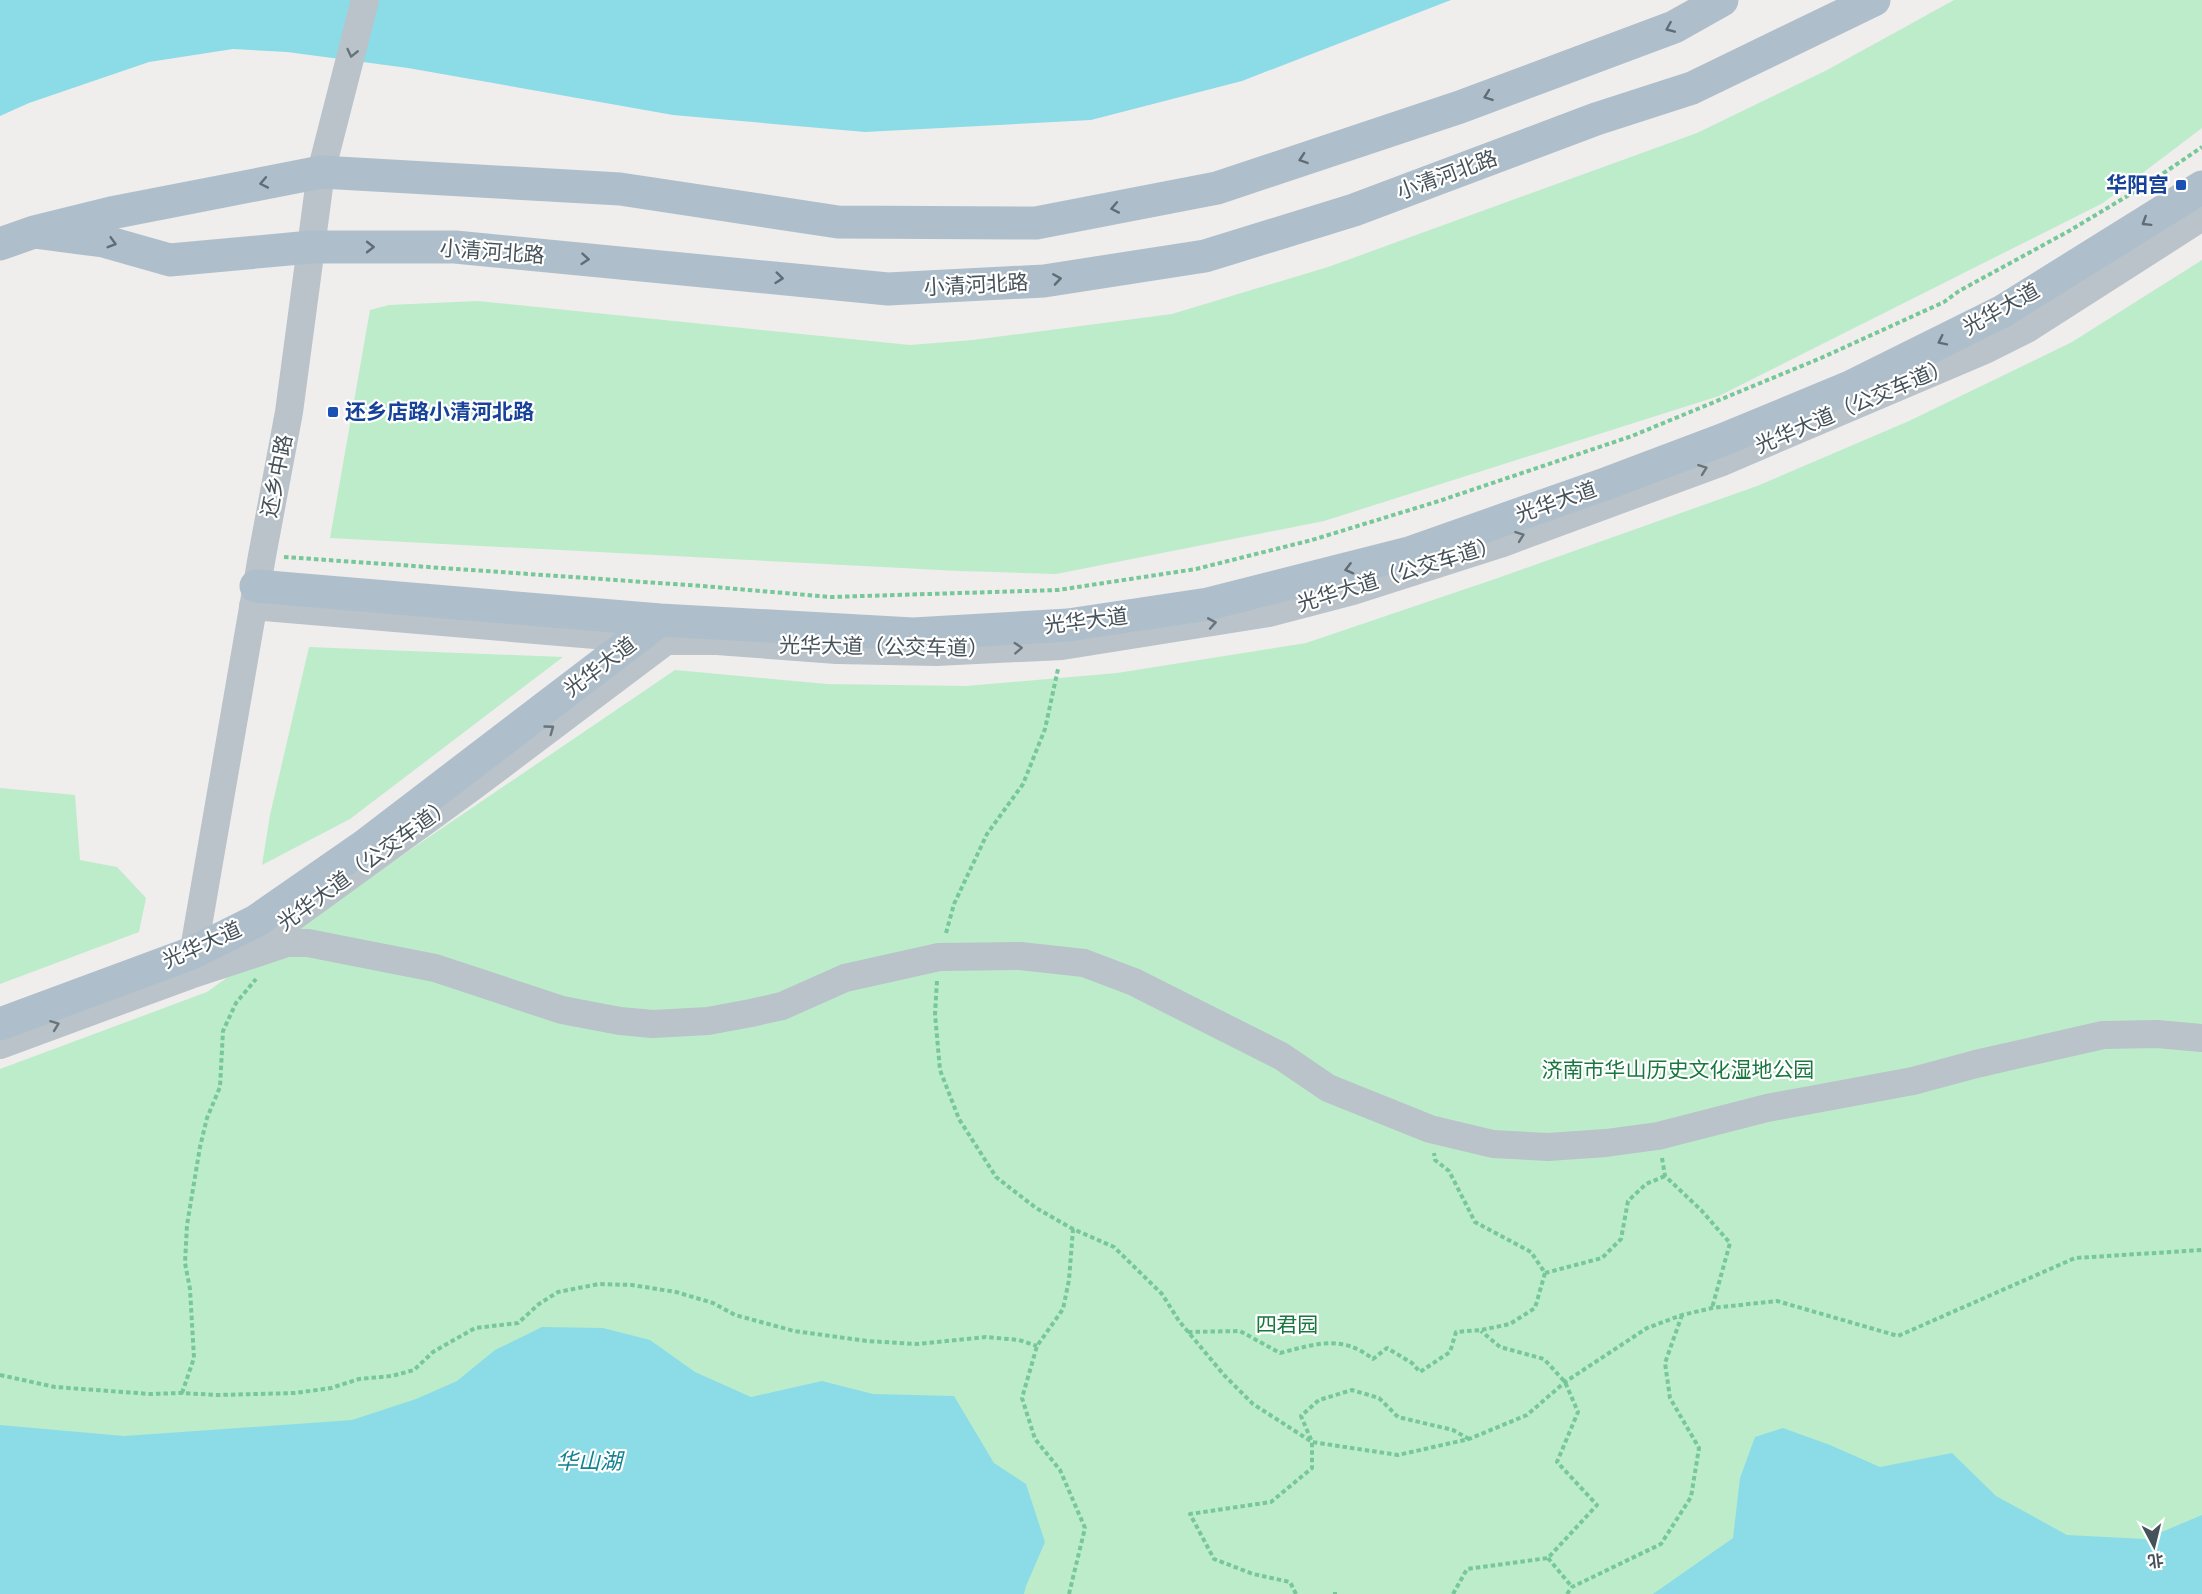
<svg xmlns="http://www.w3.org/2000/svg" width="2202" height="1594" font-family="'Alegreya Sans','Noto Sans SC',sans-serif">
<style>
.green{fill:#bdeccb}
.water{fill:#8cdce7}
.lines{fill:none;stroke-linecap:round;stroke-linejoin:round}
.path{stroke:#77c898;stroke-width:4;stroke-dasharray:4.5 3;stroke-linecap:butt}
.minor{stroke:#b9c3c9;stroke-width:28}
.major{stroke:#aebfcb;stroke-width:33}
.oneway{stroke:#606d76}
.oneway2{stroke:#68747b}
.transit-dot{fill:#1a4fb4;stroke:#fff;stroke-width:2}
.labels{text-anchor:middle;stroke-width:4.5;stroke-linejoin:round;paint-order:stroke}
.street-label{font-size:21px;fill:#465259;stroke:#fff}
.transit-label{font-size:21px;font-weight:bold;fill:#164399;stroke:#fff;text-anchor:end}
.park-label{font-size:21px;fill:#1b7740;stroke:#fff}
.water-label{font-size:22px;font-style:italic;fill:#138291;stroke:#fff}
</style>
<rect width="100%" height="100%" fill="#f0eded"/>
<path class="green" d="M1954 0H2202V128L2103 203 1719 396 1324 521 1056 574 959 571 330 538 370 310 389 305 478 301 910 345 973 340 1172 314 1328 267 1697 133 1827 70Z
M2202 260V1594H0V1069L207 992 307 920 675 670 827 684 966 686 1117 673 1306 643 1492 580 1757 486 1909 421 2072 342Z
M309 647 563 657 350 819 262 865 270 815Z
M0 788 75 795 80 860 117 867 146 898 139 932 0 984Z"/>
<path class="water" d="M0 0H1451L1242 81 1091 120 865 132 673 115 408 68 287 52 233 49 149 62 29 103 0 116Z
M542 1327 603 1328 650 1340 695 1372 751 1397 822 1381 873 1394 954 1396 994 1463 1026 1484 1045 1542 1026 1586 1024 1594H0V1425L124 1436 352 1420 416 1399 457 1381 495 1350Z
M1783 1428 1830 1445 1880 1467 1952 1453 1996 1496 2067 1535 2145 1539 2202 1515V1594H1653L1733 1538 1740 1478 1755 1437Z"/>
<g class="lines">
<path class="path" d="M284 557 702 586 831 597 1058 590 1196 569 1312 540 1439 501 1632 436 1821 358 1944 302 1959 291 2069 231 2149 183 2202 147
M946 933 954 904 987 834 1023 784 1045 729 1058 669
M937 981 935 1014 940 1070 959 1119 996 1177 1036 1208 1073 1229 1114 1247 1162 1294 1179 1321 1224 1375 1253 1404 1312 1442 1398 1455 1469 1439 1527 1415 1565 1382 1647 1328 1682 1315 1712 1308 1777 1301 1898 1336 2075 1258 2202 1250
M1662 1158 1665 1176 1701 1210 1730 1243 1712 1308
M1545 1273 1602 1258 1621 1239 1628 1201 1646 1184 1665 1176
M1188 1332 1240 1331 1280 1353C1316 1344 1341 1334 1373 1359L1387 1348 1412 1363 1420 1372 1450 1352 1456 1332 1481 1330 1510 1324 1535 1308 1545 1273 1531 1252 1475 1222 1449 1171 1435 1160 1434 1153
M0 1375 55 1387 150 1394 182 1393 218 1395 295 1393 331 1388 359 1379 392 1376 414 1370 433 1352 475 1328 518 1323 539 1304 558 1292 599 1284 632 1285 676 1292 713 1303 735 1315 794 1331 867 1341 917 1344 986 1337 1019 1340 1037 1346
M182 1393 194 1358 190 1289 185 1263 187 1225 200 1147 207 1118 220 1087 223 1031 236 1003 256 979
M1548 1558 1572 1587
M1069 1594 1085 1528 1060 1470 1035 1439 1022 1398 1037 1346 1063 1309 1069 1280 1073 1229
M1296 1594 1290 1582 1253 1574 1214 1559 1190 1514 1271 1502 1312 1468V1442L1301 1416 1319 1400 1352 1390 1379 1398 1398 1417 1453 1430 1469 1439
M1333 1594H1337
M1453 1594 1467 1569 1548 1558 1597 1505 1557 1462 1578 1412 1565 1382 1544 1359 1500 1347 1481 1331
M1567 1594 1572 1587 1661 1544 1691 1497 1699 1448 1670 1398 1665 1363 1682 1315"/>
<path class="minor" d="M253 606 666 641H717L837 650 936 652 1062 646 1269 613 1353 591 1500 544 1722 462 1987 349 2027 329 2202 217
M251 943 285 923 471 788 666 641
M190 972 262 556 289 412 321 172 365 0
M190 975 287 943H308L435 968 562 1010 620 1021 653 1024 708 1021 751 1013 782 1006 845 978 939 957 1020 956 1084 963 1134 982 1281 1056 1328 1088 1430 1129 1493 1144 1548 1147 1606 1143 1658 1136 1767 1108 1913 1081 1976 1064 2103 1035 2157 1034 2202 1038
M0 1045 190 975 207 966"/>
<path class="major" d="M34 232 103 241 170 260 311 247H455L888 289 1044 281 1205 256 1354 210 1596 119 1692 88 1874 0
M0 244 34 232 111 213 321 172 620 189 838 222 1036 223 1217 188 1460 107 1674 27 1722 0
M256 586 660 620 913 634 1068 625 1208 604 1409 553 1608 483 1722 440 1850 387 2003 311 2202 187
M0 1024 192 953 256 921 364 846 660 620"/>
</g>
<defs><path id="oneway-chevron" d="M-2-3.5L2.5 0L-2 3.5" fill="none" stroke-width="1.6" stroke-linecap="round" stroke-linejoin="round" transform="scale(1.5)"/></defs>
<g class="oneway">
<use href="#oneway-chevron" transform="translate(1670 28) rotate(157)"/>
<use href="#oneway-chevron" transform="translate(1488 96) rotate(160)"/>
<use href="#oneway-chevron" transform="translate(1303 159) rotate(161)"/>
<use href="#oneway-chevron" transform="translate(264 183) rotate(169)"/>
<use href="#oneway-chevron" transform="translate(1115 208) rotate(169)"/>
<use href="#oneway-chevron" transform="translate(2146 222) rotate(148)"/>
<use href="#oneway-chevron" transform="translate(112 243) rotate(16)"/>
<use href="#oneway-chevron" transform="translate(370 247)"/>
<use href="#oneway-chevron" transform="translate(585 259) rotate(5)"/>
<use href="#oneway-chevron" transform="translate(779 278) rotate(6)"/>
<use href="#oneway-chevron" transform="translate(1057 279) rotate(-9)"/>
<use href="#oneway-chevron" transform="translate(1942 341) rotate(154)"/>
<use href="#oneway-chevron" transform="translate(1349 569) rotate(166)"/>
</g>
<g class="oneway2">
<use href="#oneway-chevron" transform="translate(352 53) rotate(103)"/>
<use href="#oneway-chevron" transform="translate(1703 469) rotate(-20)"/>
<use href="#oneway-chevron" transform="translate(1520 536) rotate(-20)"/>
<use href="#oneway-chevron" transform="translate(1212 623) rotate(-10)"/>
<use href="#oneway-chevron" transform="translate(1018 648) rotate(-3)"/>
<use href="#oneway-chevron" transform="translate(550 729) rotate(-36)"/>
<use href="#oneway-chevron" transform="translate(55 1025) rotate(-21)"/>
</g>
<g class="transit-dot">
<rect x="2175" y="179" width="12" height="12" rx="3"/>
<rect x="327" y="406" width="12" height="12" rx="3"/>
</g>
<g class="labels">
<g class="street-label">
<text transform="translate(1447 175) rotate(-20)" y="7">小清河北路</text>
<text transform="translate(492 252) rotate(4)" y="7">小清河北路</text>
<text transform="translate(976 285) rotate(-3)" y="7">小清河北路</text>
<text transform="translate(2001 309) rotate(-29)" y="7">光华大道</text>
<text transform="translate(1853 406) rotate(-23)" y="7">光华大道（公交车道）</text>
<text transform="translate(277 476) rotate(-79)" y="7">还乡中路</text>
<text transform="translate(1556 502) rotate(-19)" y="7">光华大道</text>
<text transform="translate(1398 574) rotate(-17)" y="7">光华大道（公交车道）</text>
<text transform="translate(1086 621) rotate(-7)" y="7">光华大道</text>
<text transform="translate(884 647) rotate(1)" y="7">光华大道（公交车道）</text>
<text transform="translate(600 667) rotate(-37)" y="7">光华大道</text>
<text transform="translate(365 864) rotate(-36)" y="7">光华大道（公交车道）</text>
<text transform="translate(202 945) rotate(-24)" y="7">光华大道</text>
</g>
<g class="transit-label">
<text x="2169" y="192">华阳宫</text>
<text x="345" y="419" text-anchor="start">还乡店路小清河北路</text>
</g>
<g class="park-label">
<text x="1678" y="1077">济南市华山历史文化湿地公园</text>
<text x="1287" y="1332">四君园</text>
</g>
<g class="water-label">
<text x="589" y="1469">华山湖</text>
</g>
</g>
<g transform="translate(2154 1546) rotate(173)" stroke="#ffffff" stroke-width="4.5" paint-order="stroke">
<path d="M0-4.5L10 22L0 15L-10 22Z" fill="#465259"/>
<text y="-9" font-size="16" font-weight="bold" text-anchor="middle" fill="#465259">北</text>
</g>
</svg>
